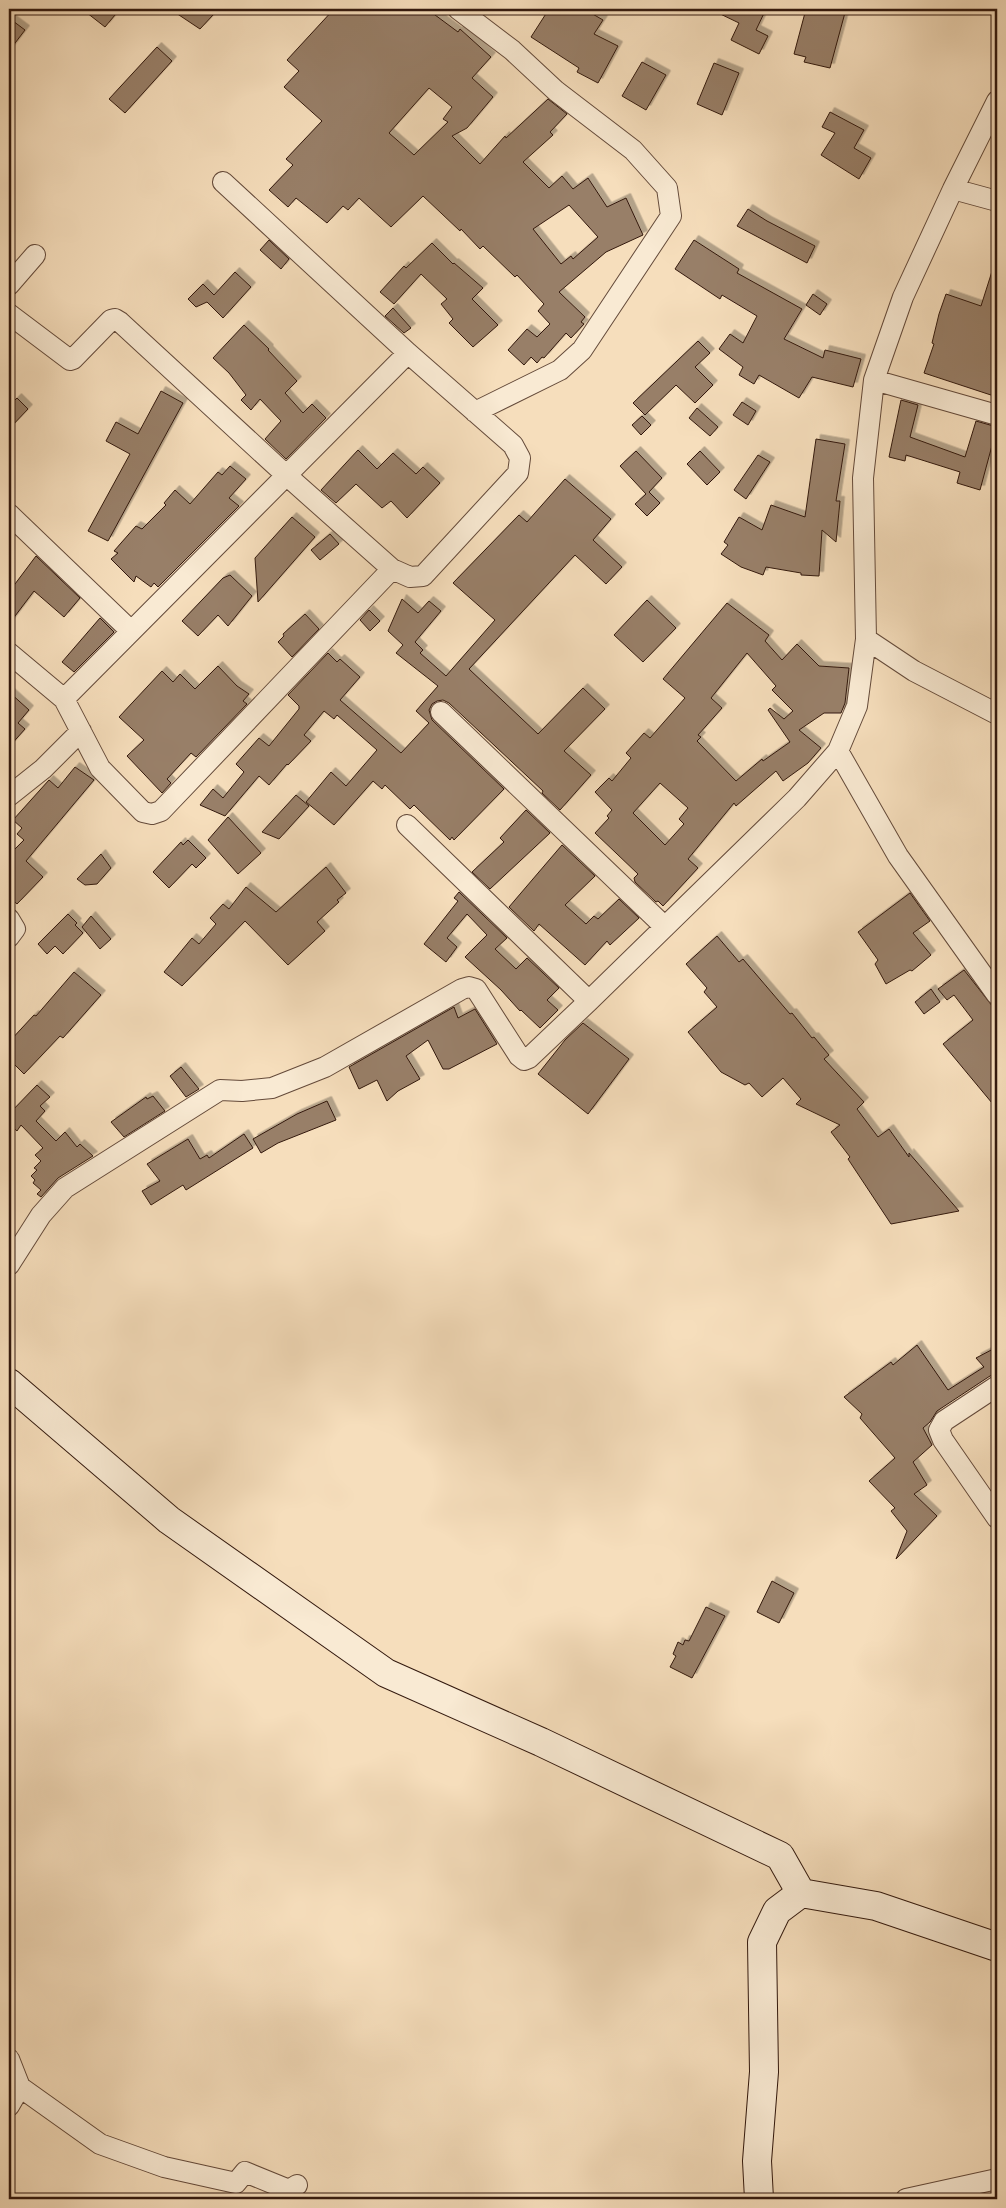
<svg xmlns="http://www.w3.org/2000/svg" width="1006" height="2208" font-family="Alegreya,serif">
<style>
.building{fill:#987f68;stroke:#33190e;fill-rule:evenodd;filter:url(#shadow)}
.lines{fill:none;stroke-linecap:round;stroke-linejoin:round}
.street-casing{stroke:#644a3a;stroke-width:22}
.secondary-casing{stroke:#33190e;stroke-width:30}
.street{stroke:#f9ead3;stroke-width:20}
.secondary{stroke:#f9ead3;stroke-width:28}
</style>
<defs>
<filter id="shadow"><feDropShadow dx="4.5" dy="-4.5" stdDeviation="0" flood-color="#0004"/></filter>
</defs>
<rect width="100%" height="100%" fill="#f6debc"/>
<filter id="stains"><feTurbulence type="fractalNoise" baseFrequency=".004" numOctaves="4"/><feColorMatrix values="0 0 0 0 .2 0 0 0 0 .09 0 0 0 0 .02 0 0 0 .5 -.17"/></filter>
<radialGradient id="worn" r=".72"><stop offset=".6" stop-color="#630" stop-opacity="0"/><stop offset="1" stop-color="#630" stop-opacity=".3"/></radialGradient>
<path class="building" d="M82 9H120L105 27Z
M170 9H205L213 15 200 29Z
M334 9H427L458 32 460 29 491 57 472 78 493 97 467 128 452 136 480 164 505 136 506 138 548 99 567 114 550 132 553 135 523 162 549 188 562 176 573 189 588 178 607 207 626 198 643 235 606 252 559 292 585 317 581 322 584 324 571 338 566 333 544 358 542 357 537 363 531 357 524 365 508 350 527 329 537 337 550 324 538 311 544 304 517 275 515 277 483 246 480 249 461 229 460 231 423 196 391 227 359 198 348 210 343 206 327 223 296 198 288 207 269 190 293 165 286 159 322 121 284 87 299 71 287 60ZM429 88 452 107 443 119 448 122 414 155 389 133ZM569 205 598 237 573 259 571 256 561 264 533 229Z
M549 9H584L603 20 594 34 618 46 598 83 577 72 579 68 531 37Z
M710 9H766L756 30 768 36 759 54 731 40 739 23Z
M806 9H846L830 68 804 62 806 57 794 54Z
M9 18 25 30 9 51Z
M157 47 172 61 125 113 109 99Z
M642 62 666 75 646 110 622 96Z
M714 63 739 73 722 115 697 104Z
M830 112 864 130 854 148 871 158 859 179 821 155 835 133 822 127Z
M748 209 767 221 815 246 807 263 737 226Z
M269 240 289 259 281 269 260 250Z
M694 240 739 269 737 273 802 309 784 339 823 358 825 350 861 359 853 387 812 377 799 398 759 375 754 384 739 375 743 367 719 349 730 334 743 343 757 316 722 295 720 299 675 269Z
M432 243 453 264 454 263 483 288 472 299 498 325 473 347 449 323 453 319 441 304 447 299 421 274 394 304 380 292 404 266 406 268Z
M994 265H997V397L924 373 934 344 932 343 939 314 946 294 981 306Z
M235 272 251 287 223 318 207 302 196 307 188 299 203 284 214 295Z
M813 294 827 304 820 315 806 305Z
M393 308 411 328 404 333 385 316Z
M244 325 269 349 268 350 297 381 285 393 303 413 312 404 326 418 286 459 265 439 281 421 260 399 251 410 241 400 246 395 229 373 213 358Z
M698 341 710 353 695 367 713 385 695 403 676 385 645 415 633 403Z
M161 391 183 403 108 541 88 531 130 454 106 441 116 422 138 434Z
M17 398 28 409 9 429V406Z
M901 400 918 405 910 437 965 457 976 421 997 427 980 490 957 483 960 472 906 455 905 461 889 457Z
M742 402 756 411 748 425 733 415Z
M697 408 718 427 710 436 689 418Z
M642 416 651 425 641 435 632 425Z
M816 439 845 444 836 501H840L836 542 822 530 819 576 801 575V573L766 567 763 575 741 567 721 554 728 545 724 542 739 517 762 530 771 505 805 517Z
M358 450 377 469 393 453 416 474 423 467 440 483 407 518 391 501 382 508 356 484 336 503 321 490Z
M636 451 662 478 649 492 660 503 647 516 635 504 646 494 620 466Z
M700 451 720 472 707 485 687 464Z
M758 455 770 462 746 499 734 490Z
M230 466 246 479 229 498 239 506 158 587 154 583 151 587 136 576 134 582 111 559 118 553 114 551 136 526 142 529 166 505 164 503 175 490 190 504 218 472 222 475Z
M565 479 611 519 593 540 622 567 606 584 575 555 469 669 538 734 583 688 605 709 564 751 591 775 560 810 542 793 543 791 449 703 443 700 437 701 432 704 429 710 432 720 504 789 454 840 452 837 450 840 414 805 410 809 385 785 382 789 373 781 334 825 306 802 331 772 346 786 377 750 337 715 334 719 324 711 304 735 311 741 288 765 287 764 269 785 259 776 225 816 200 805 213 789 223 798 244 772 236 764 259 738 269 746 299 709V706L288 695 328 653 337 662 340 659 360 677 340 700 401 753 429 723 416 711 438 686 396 653 403 645 388 631 402 599 418 613 429 601 441 611 415 642 423 650 420 653 446 676 495 620 453 583 519 515 527 522Z
M292 517 315 537 258 602 255 558Z
M330 534 339 544 320 560 311 550Z
M36 556 80 598 64 617 34 591 9 624V592Z
M230 575 252 596 228 626 218 615 198 636 182 621 223 578Z
M647 600 676 628 643 662 614 635Z
M727 603 769 635 765 641 782 660 797 644 819 666 849 668 845 703 841 713H824L799 730 821 748 808 763 783 781 776 771 736 806 734 803 688 859 698 868 663 906 658 901 656 902 635 882 634 878 638 874 595 833 609 818 607 816 612 810 595 792 609 778 612 781 631 758 626 753 644 733 650 738 685 698 663 679ZM747 653 776 686 772 690 793 711 784 719 770 708 768 710 790 742 763 761 762 759 736 781 697 741 701 737 698 735 722 708 711 698ZM660 783 688 808 679 819 684 824 665 845 633 813Z
M369 610 380 621 370 631 360 620Z
M305 614 319 629 292 657 278 642 284 636 283 634Z
M100 618 114 632 74 672 62 662Z
M218 666 237 686 249 694 243 701 247 704 196 757 191 753 167 779 171 783 162 793 127 756 144 740 119 717 162 671 173 682 180 674 195 689Z
M9 692 29 710 18 723 25 729 9 747Z
M75 767 94 780 26 861 43 877 17 904 9 897V855L24 840 17 834 22 828 13 820 49 780 58 788Z
M296 795 309 806 279 839 262 832Z
M526 810 550 833 490 889 472 872 504 842 500 838Z
M228 817 261 853 238 874 208 840Z
M188 840 206 858 196 868 192 864 169 888 153 872 181 842 183 845Z
M562 845 595 876 565 905 586 924 594 916 598 919 619 899 639 918 610 945 607 941 585 965 539 924 534 931 509 907Z
M101 854 111 868 97 884 85 885 77 879Z
M326 867 346 893 337 900 339 902 317 922 325 931 288 965 245 921 182 986 164 972 192 938 199 944 216 924 210 918 223 904 229 909 246 887 276 912Z
M459 892 507 938 495 949 516 969 527 958 559 988 547 1000 558 1010 540 1028 521 1010 520 1011 501 990 465 957 487 935 467 914 447 938 457 947 446 962 424 944 458 901 454 898Z
M910 893 930 921 913 933 931 955 912 971 910 970 886 984 875 964 878 960 858 932Z
M68 914 77 923 75 925 83 933 63 954 55 946 47 954 38 944Z
M91 916 111 939 100 949 82 927Z
M717 936 739 962 743 959 790 1014 792 1013 812 1038 814 1037 829 1055 824 1059 864 1102 857 1109 878 1137 889 1129 909 1157V1153L959 1211 891 1224 848 1159 850 1157 831 1132 840 1125 796 1104 801 1099 783 1078 762 1097 749 1083 745 1085 721 1072 688 1032 717 1007 704 992 707 988 686 964Z
M964 970 997 1012V1109L943 1044 973 1020 954 995 947 1000 938 989Z
M74 972 101 995 63 1038 60 1036 24 1074 9 1059V1042L34 1015 36 1016Z
M931 989 940 1002 924 1014 915 1002Z
M454 1007 458 1018 475 1009 497 1044 449 1069H443L428 1040 406 1056 420 1079 398 1091 387 1101 377 1080 359 1089 349 1067Z
M583 1023 629 1059 588 1114 538 1074 565 1040Z
M181 1067 199 1089 186 1097 170 1076Z
M37 1085 50 1097 40 1106 45 1111 36 1121 56 1141 65 1132 77 1147 80 1144 93 1156 58 1178 41 1197 37 1194 41 1190 33 1183 35 1180 31 1176 37 1170 34 1168 41 1161 35 1155 43 1148 21 1125 17 1131 9 1124V1114Z
M153 1096 165 1111 124 1137 111 1122 146 1097 147 1099Z
M327 1101 336 1120 278 1143 261 1153 253 1139 297 1114Z
M244 1134 253 1148 186 1190 183 1185 151 1205 142 1191 160 1181 147 1164 188 1139 200 1159 207 1155 209 1158Z
M917 1345 948 1390 984 1367 976 1358 997 1347V1374L990 1376 937 1411 930 1422 923 1428 932 1445 913 1462 927 1485 914 1494 937 1516 896 1559 907 1531 891 1511 895 1508 869 1481 895 1458 860 1418 862 1414 844 1397 891 1362 893 1365Z
M772 1581 794 1593 779 1623 757 1612Z
M706 1607 725 1616 692 1678 670 1667 676 1656 673 1654 678 1642 683 1645 685 1640 689 1641Z"/>
<g class="lines">
<defs>
<path id="street" d="M458 9 512 50 556 91 633 150 667 188 671 216 582 350 560 370 475 412
M953 189 997 201
M9 285 35 255
M9 314 70 360 73 359 111 320 115 319 120 322 285 474 392 569 410 577 423 576 518 473 520 458 513 445 408 353 223 182
M874 380 997 415
M9 514 131 631
M866 639 914 671 997 714
M9 653 64 699 100 768 143 812 152 814 161 811 392 569
M64 699 408 353
M441 712 665 927
M838 751 898 856 997 995
M9 796 43 769 81 731
M407 825 589 1001
M9 919 15 929 9 937
M9 1265 41 1215 65 1188 220 1090 242 1091 272 1088 325 1067 462 989 469 987 476 989 519 1056 524 1060 529 1058 589 1001 797 798 838 751 857 706 866 639 863 478 874 380 903 297 953 189 997 101
M997 1386 944 1421 939 1430 943 1440 997 1518
M9 2059 20 2087 9 2106
M20 2087 100 2144 164 2167 236 2183 245 2172 289 2190 297 2185
M906 2199 997 2179"/>
<path id="secondary" d="M9 1383 169 1520 386 1673 541 1742 780 1856 801 1893
M759 2199 757 2161 764 2072 762 1942 777 1911 801 1893 876 1906 997 1947"/>
</defs>
<use href="#street" class="street-casing"/>
<use href="#secondary" class="secondary-casing"/>
<use href="#street" class="street"/>
<use href="#secondary" class="secondary"/>
</g>
<rect width="1006" height="2208" fill="none" stroke="#f6debc" stroke-width="30"/>
<rect x="10" y="10" width="986" height="2188" fill="none" stroke="#33190e" stroke-width="2.5"/>
<rect x="15" y="15" width="976" height="2178" fill="none" stroke="#33190e"/>
<rect width="100%" height="100%" filter="url(#stains)"/>
<rect width="100%" height="100%" fill="url(#worn)"/>
</svg>
